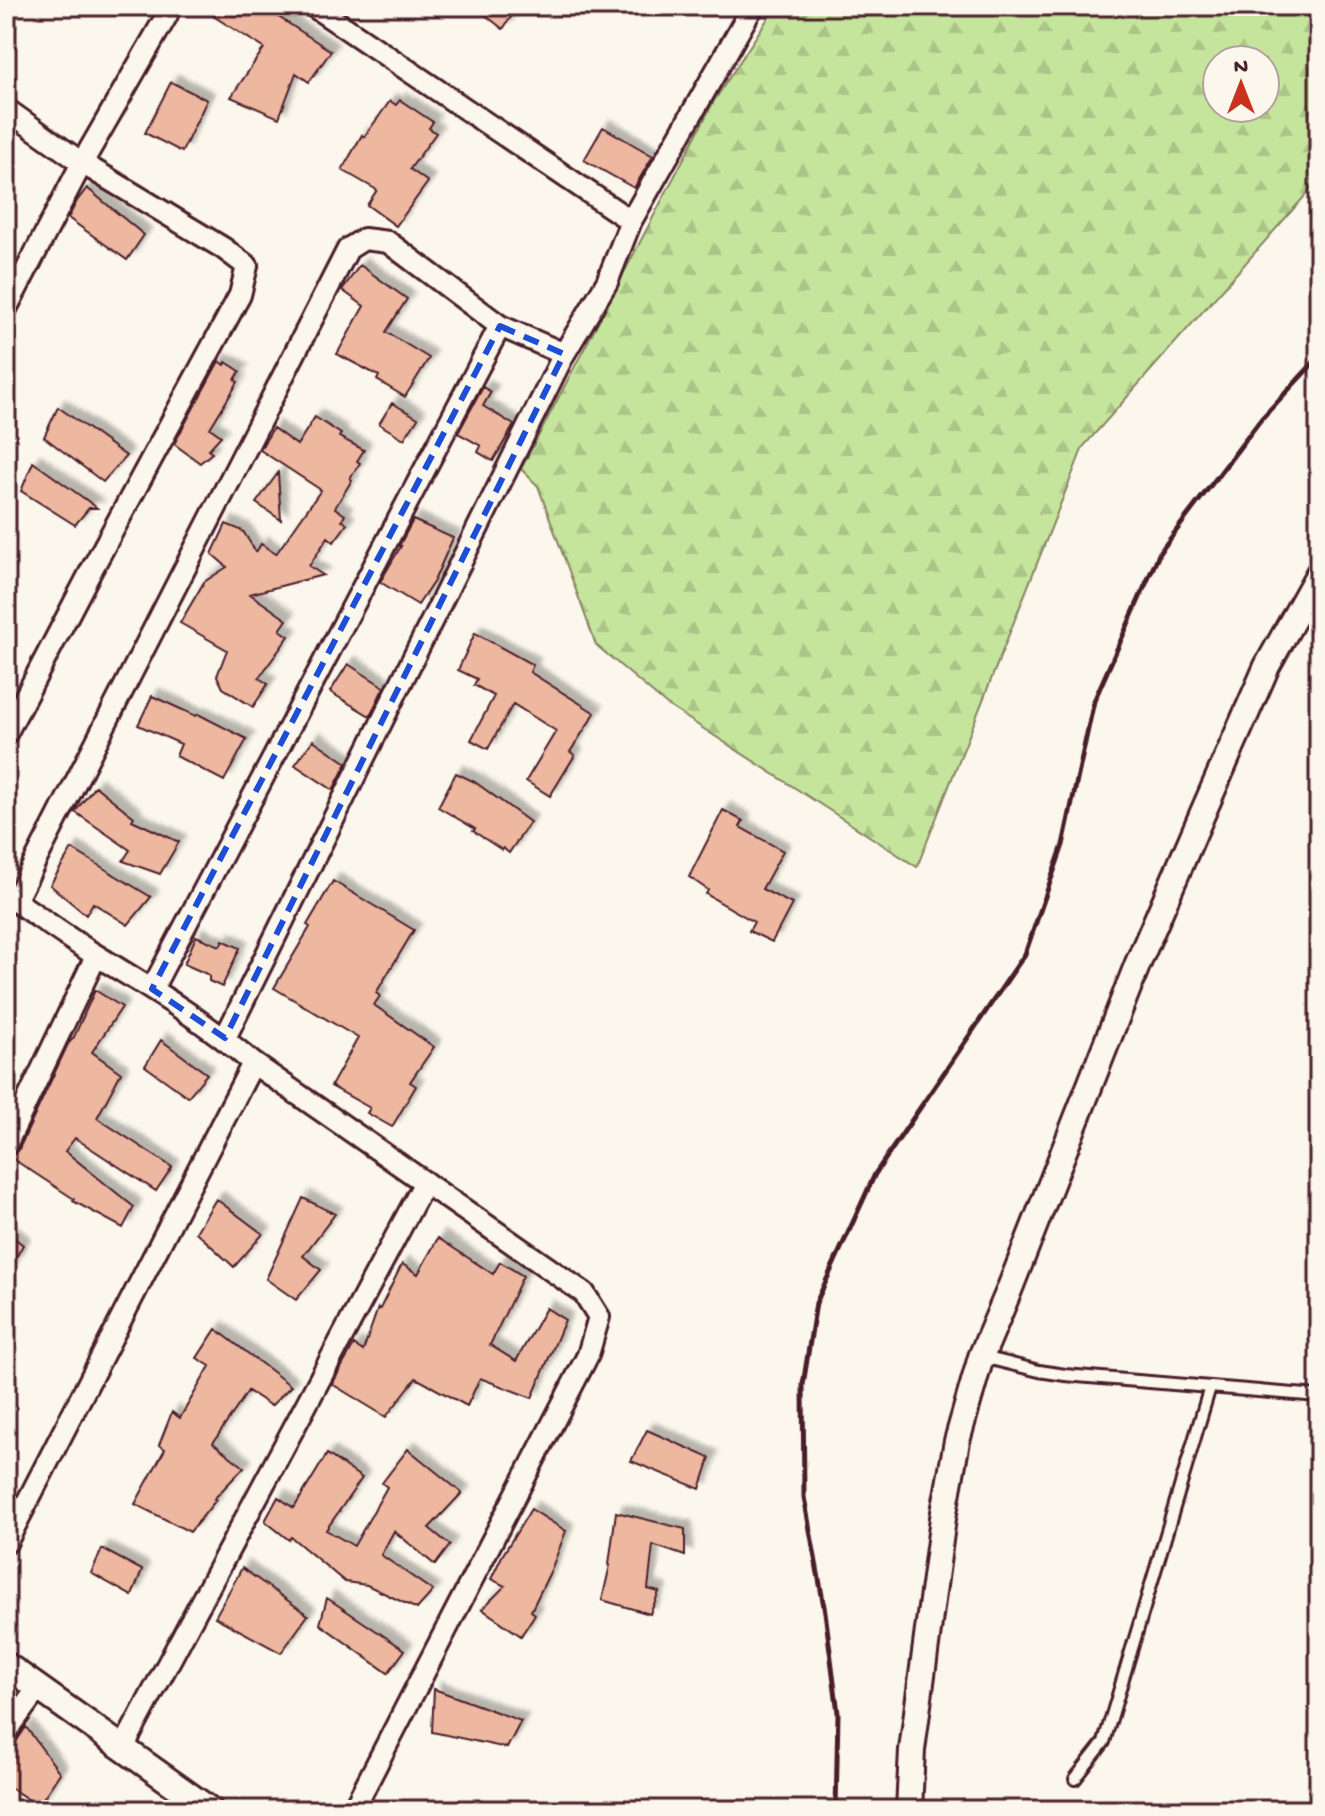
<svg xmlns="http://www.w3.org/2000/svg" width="1325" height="1816" font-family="'Gochi Hand',sans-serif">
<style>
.forest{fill:url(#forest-firs);stroke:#888264;stroke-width:2;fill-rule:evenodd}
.building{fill:#edb7a0;stroke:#4a1f2b;stroke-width:2;filter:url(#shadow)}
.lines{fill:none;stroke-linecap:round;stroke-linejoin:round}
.service-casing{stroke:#4a1f2b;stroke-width:16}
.minor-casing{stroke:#4a1f2b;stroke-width:26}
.tertiary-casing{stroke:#4a1f2b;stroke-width:30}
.service{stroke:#fbf7ec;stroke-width:10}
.minor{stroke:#fbf7ec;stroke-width:20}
.tertiary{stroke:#fbf7ec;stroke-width:24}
.rail{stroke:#4a1f2b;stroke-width:5}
.marked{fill:none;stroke:#1d4ed8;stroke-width:6;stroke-dasharray:16 10;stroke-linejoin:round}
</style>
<defs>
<pattern id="forest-firs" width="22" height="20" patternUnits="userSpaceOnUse" patternTransform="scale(2)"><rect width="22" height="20" fill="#c5e59d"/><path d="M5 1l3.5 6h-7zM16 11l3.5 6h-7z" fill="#abc487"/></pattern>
<filter id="shadow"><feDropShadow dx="7" dy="-7" stdDeviation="2" flood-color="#0004"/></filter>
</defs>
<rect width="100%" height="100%" fill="#fbf7ec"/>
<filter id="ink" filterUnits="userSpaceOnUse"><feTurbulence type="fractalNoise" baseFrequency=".0125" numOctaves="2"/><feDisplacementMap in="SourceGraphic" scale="16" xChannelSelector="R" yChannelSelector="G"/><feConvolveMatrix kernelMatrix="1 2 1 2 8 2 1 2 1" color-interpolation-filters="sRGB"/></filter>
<g filter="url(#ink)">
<path class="forest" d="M776 6H1319V180L1083 447 917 867 667 705 596 645 538 486 521 469 714 101ZM1217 60H1265V108H1217Z"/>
<path class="building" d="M219 6H265L278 14 277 16 331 51 309 82 296 73 279 118 231 97 264 48 213 16Z
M474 6H518L503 29Z
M171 82 207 100 182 152 145 133Z
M400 100 433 122 429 128 436 133 410 169 428 182 396 226 367 205 377 190 342 170 362 135 364 137 390 101 396 105Z
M603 127 653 156 634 188 584 160Z
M87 188 144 235 127 260 68 218 77 201Z
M360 265 407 299 386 332 429 358 405 397 377 380 379 376 337 354 364 306 342 290Z
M219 361 225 365 226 362 240 371 235 380 238 382 210 428 221 436 208 450 212 453 200 463 174 444Z
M483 387 491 392 483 406 514 425 493 461 478 452 481 446 458 433Z
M392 403 418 418 404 439 379 424Z
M58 407 126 456 103 482 44 437Z
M315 417 341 434 339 437 364 450 357 461 360 463 350 478 352 480 335 508 345 515 342 520 347 524 334 542 328 537 309 566 323 575 250 594 287 620 280 630 289 636 259 678 268 684 253 707 223 688 217 676 227 650 180 623 204 582 227 567 212 554 226 524 243 531 256 552 261 544 276 554 321 490 260 450 273 428 297 445Z
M33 462 92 504 97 508H89L75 525 21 491Z
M278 473 281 520 256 503Z
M413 520 453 538 434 581 418 605 380 582 401 546H399Z
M475 633 533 665 530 672 595 713 570 752 575 755 550 796 526 781 556 731 513 704 488 749 471 740 494 696 474 685 477 679 458 670Z
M348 664 384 687 370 716 330 692Z
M152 696 196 716 198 714 247 739 224 781 176 756 181 744 138 725Z
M313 740 347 763 333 790 295 765Z
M456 773 475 782 530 822 509 853 503 848 502 850 473 831 475 829 438 807Z
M95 786 134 817 132 820 179 842 160 874 123 861 130 850 75 812Z
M723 810 743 821 740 827 783 851 762 889 792 904 772 942 749 931 754 922 706 894 708 890 689 877Z
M72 849 151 897 128 925 93 903 86 915 50 885Z
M333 881 414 930 376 993 380 996 374 1005 434 1047 410 1082 416 1086 392 1127 367 1113 370 1108 331 1086 358 1038 274 988 310 927 307 925Z
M196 936 220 946 223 940 240 948 222 987 209 981V975L184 964Z
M95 990 122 1007 92 1052 121 1073 97 1118 172 1167 156 1191 75 1138 65 1151 134 1207 123 1228 73 1201 74 1199 10 1157 18 1151 68 1044 74 1037Z
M161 1040 207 1074 188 1097 145 1066Z
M303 1198 335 1214 303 1256 321 1270 296 1300 266 1279Z
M216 1199 263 1234 234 1267 196 1232Z
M6 1231 23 1245 6 1275Z
M438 1238 493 1274 500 1262 523 1276 490 1345 516 1361 546 1308 565 1320 532 1398 480 1378 467 1406 416 1378 386 1417 332 1384 354 1345 363 1351 378 1308 380 1309 402 1264 418 1274Z
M216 1329 291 1386 271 1406 248 1391 213 1443 244 1467 214 1499 216 1500 190 1532 135 1504 165 1449 159 1445 172 1412 180 1418 210 1366 197 1358Z
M647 1430 710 1458 700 1489 631 1461Z
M408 1449 462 1493 429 1528 450 1545 435 1565 394 1531 381 1555 433 1591 417 1609 367 1585 345 1582 291 1537 289 1540 265 1521 278 1497 294 1508 327 1454 362 1478 326 1530 354 1546 387 1487 382 1483Z
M531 1509 566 1531 551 1570 531 1611 535 1614 521 1636 482 1609 505 1586 491 1579 502 1556Z
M616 1512 685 1529V1556L653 1545 648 1589 659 1592 650 1614 602 1600 610 1565 609 1564Z
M102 1549 142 1570 132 1596 91 1573Z
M242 1568 308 1615 281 1653 215 1617Z
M327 1598 405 1650 388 1673 320 1624Z
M434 1689 521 1721 507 1748 432 1732Z
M26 1727 60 1773 38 1806 8 1786 6 1781V1757Z"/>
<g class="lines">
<defs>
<path id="service" d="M983 1357 1039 1371 1065 1375 1319 1396
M1075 1779 1104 1742 1210 1387"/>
<path id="minor" d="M6 109 82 163 223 248 247 266 240 295 92 569 6 734
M631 221 753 6
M6 309 82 163 167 15
M6 895C37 915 67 938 99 957 153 990 206 1022 253 1063L584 1293 599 1317 588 1355 353 1810
M15 901 348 249 364 239 388 242 500 326 564 354
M152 989 500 326
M225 1038 564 354 607 282 631 221 313 6
M6 1145 96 956
M6 1543 253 1063
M6 1732 38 1688
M123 1748 425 1182"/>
<path id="tertiary" d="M6 1665 210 1810
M909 1810 912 1750 943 1518 957 1441 981 1357 1008 1293 1138 963 1204 810 1267 666 1319 573"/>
</defs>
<use href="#service" class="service-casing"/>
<use href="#minor" class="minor-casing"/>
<use href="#tertiary" class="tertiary-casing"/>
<use href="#service" class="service"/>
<use href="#minor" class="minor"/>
<use href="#tertiary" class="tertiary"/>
<path class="rail" d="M836 1810 838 1713 825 1612 804 1497 803 1385 816 1303 875 1174 1025 954 1063 845 1094 701 1160 552 1262 418 1319 357"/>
</g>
</g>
<path class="marked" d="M500 326 564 354 225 1038 152 989Z"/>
<rect width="1325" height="1816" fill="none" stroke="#fbf7ec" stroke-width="32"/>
<rect x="16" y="16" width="1293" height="1784" fill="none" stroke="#4a1f2b" stroke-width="3" filter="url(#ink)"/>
<g transform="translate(1241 84)"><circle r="38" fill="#fbf7ec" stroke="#b4a19f" stroke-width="2"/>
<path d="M0-6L14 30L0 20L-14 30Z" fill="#c8321e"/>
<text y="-12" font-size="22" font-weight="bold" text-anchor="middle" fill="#4a1f2b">N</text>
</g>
</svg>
